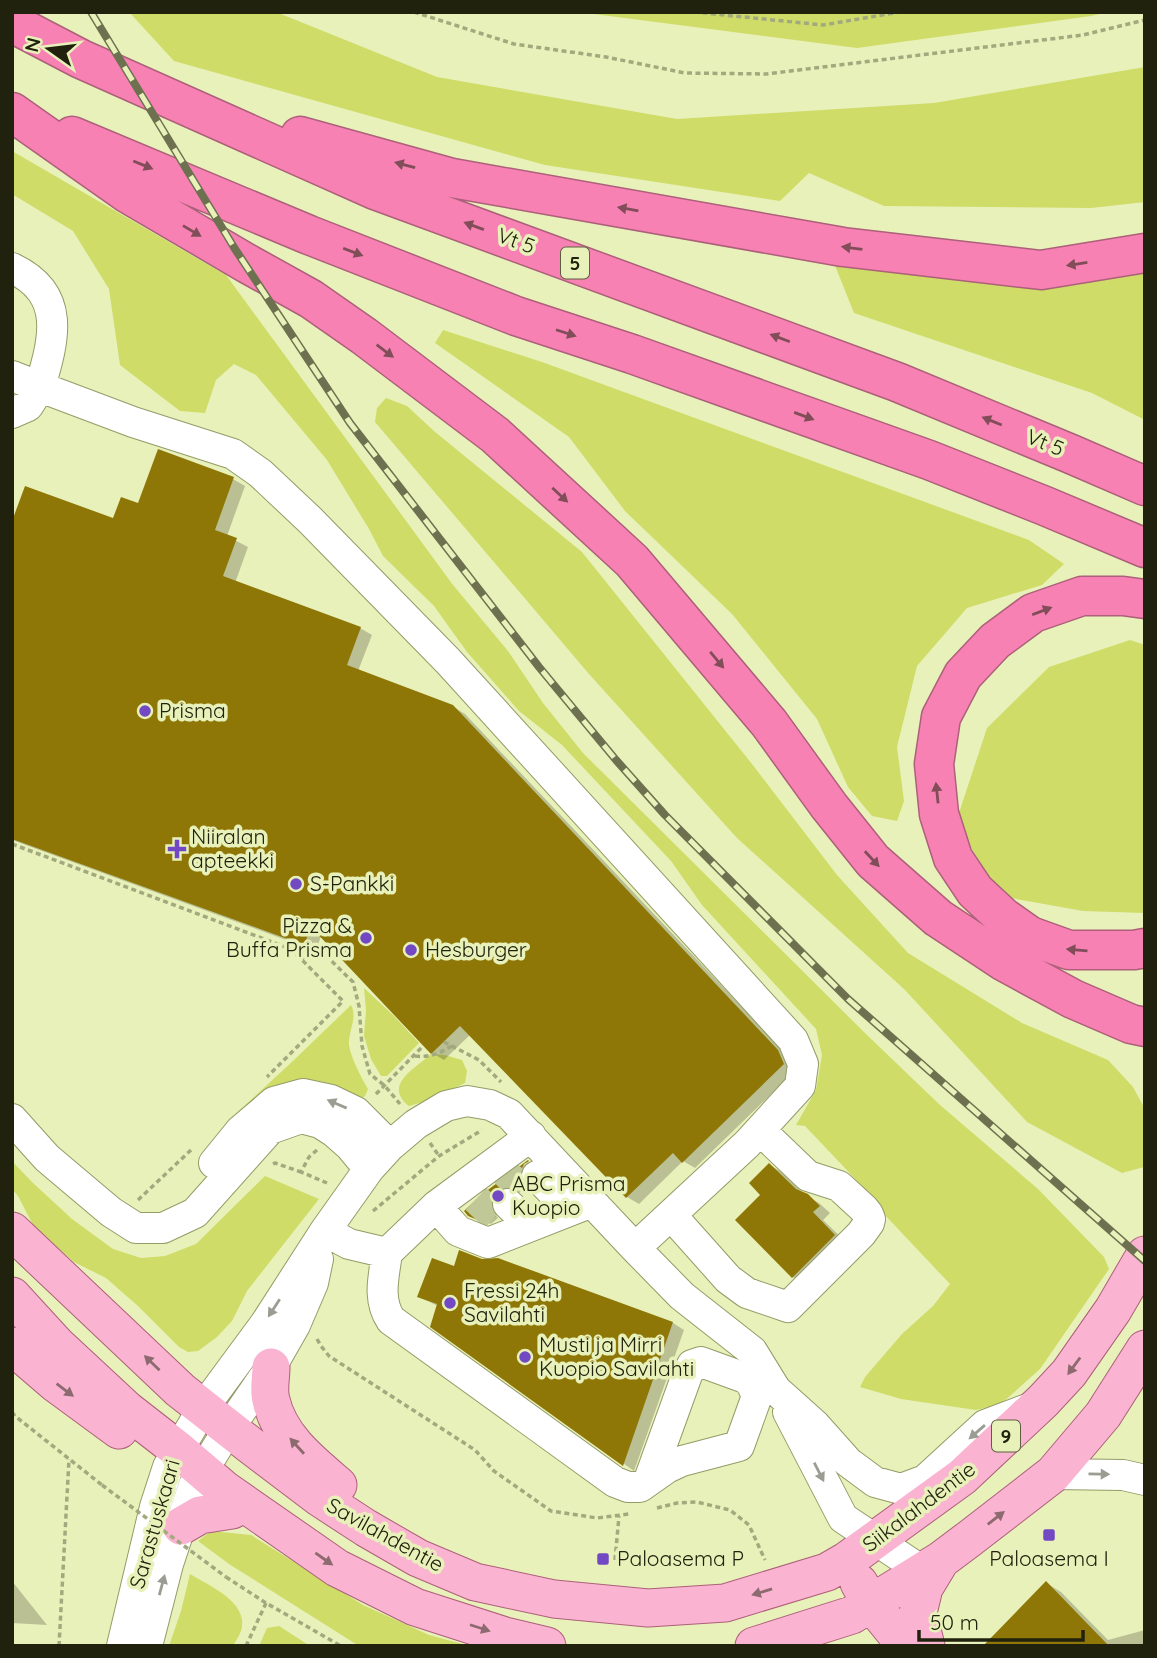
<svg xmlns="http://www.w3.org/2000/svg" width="1157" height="1658" font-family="Quicksand,sans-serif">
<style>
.green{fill:#cfdc68}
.shadow{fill:#0003}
.building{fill:#8e7706}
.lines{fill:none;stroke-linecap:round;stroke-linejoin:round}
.minor-tunnel{stroke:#c1c897;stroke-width:30;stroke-dasharray:30 15;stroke-linecap:butt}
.minor-casing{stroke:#949b67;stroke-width:32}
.major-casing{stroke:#ac6079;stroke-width:39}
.highway-casing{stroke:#ac6079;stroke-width:41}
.path{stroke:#a3a97e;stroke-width:3.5;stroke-dasharray:5 3.5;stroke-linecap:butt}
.minor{stroke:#fff;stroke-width:30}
.major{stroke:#fab3d1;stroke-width:37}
.highway{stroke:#f781b3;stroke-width:38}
.rail-casing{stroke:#6d714f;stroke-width:8}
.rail{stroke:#e9f1ba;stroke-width:5;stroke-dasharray:16;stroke-linecap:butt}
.path-bridge{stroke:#a3a97e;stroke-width:3.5;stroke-dasharray:5 3.5;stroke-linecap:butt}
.oneway{fill:#814d58}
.oneway2{fill:#9b9c92}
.oneway3{fill:#8d6a6f}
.poi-dot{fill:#7249c2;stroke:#e9f1ba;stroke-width:2.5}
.labels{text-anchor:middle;stroke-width:7;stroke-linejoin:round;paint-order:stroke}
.shield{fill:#e9f1ba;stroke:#5c6041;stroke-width:2}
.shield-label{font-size:19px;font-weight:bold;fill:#20220d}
.street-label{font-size:21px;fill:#20220d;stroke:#e9f1ba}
.poi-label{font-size:21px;fill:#20220d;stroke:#e9f1ba;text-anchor:start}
</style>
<rect width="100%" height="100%" fill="#e9f1ba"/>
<path class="green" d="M129 12H276L437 77 677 119 934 103 1145 67V202L1091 208 884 206 809 173 780 201 545 165 174 61Z
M578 12H1108L1091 16 857 48Z
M12 151 226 275 453 585 508 651 543 703 583 753 867 1035 940 1105 1038 1189 1104 1257 1109 1269 1040 1369 1001 1404 976 1410 901 1399 860 1387 865 1377 902 1334 933 1306 950 1284 882 1212 880 1205 805 1126 796 1125 816 1090 822 1055 816 1029 702 905 671 861 562 745 519 711 467 652 434 606 383 556 369 529 327 460 256 375 234 364 216 380 205 413 180 411 120 365 109 289 73 231 12 194Z
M834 263 1145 274V420L1092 393 854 313Z
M443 330 542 362 1029 540 1064 564 1042 585 967 608 917 666 897 747 904 801 897 821 872 816 848 787 817 719 732 614 625 511 569 437 435 343Z
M386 398 407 406 434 431 582 552 752 764 837 875 908 953 1022 1023 1108 1060 1133 1087 1145 1109 1144 1167 1122 1173 1027 1122 904 989 737 838 589 674 375 422 377 408Z
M1130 640 1145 645V913L1083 911 1000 896 956 822 987 728 1049 667Z
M364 988 393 1015 419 1043 387 1076H381L371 1059 364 1036 366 1010Z
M351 1005C358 1018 348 1031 349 1045 351 1058 361 1077 368 1089L365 1096 357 1102 227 1133 221 1130 227 1122 294 1060Z
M431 1054 445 1055 462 1060 467 1071 465 1083 423 1102 409 1106C382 1085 416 1068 431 1054Z
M12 1161 32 1182 72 1219 113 1249 141 1258 165 1256 196 1244 265 1176 319 1199 247 1291 232 1321 217 1337 198 1351 188 1352 179 1347 138 1306 106 1278 74 1262 34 1227 18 1196 12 1189Z
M211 1531 251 1535 363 1605 429 1635 470 1646H359L229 1564 198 1541Z
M190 1574C209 1586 250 1602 241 1631 239 1636 236 1641 233 1646H169L181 1611Z
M279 1626 310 1646H259L267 1628Z"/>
<path class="shadow" d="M233 479 245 486 227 536 248 547 235 583 360 628 372 635 358 671 452 706 465 714 790 1058 795 1071 695 1168 683 1161 639 1204 627 1197 471 1034 444 1060 432 1053 321 936 316 951 12 840V525L114 520 139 505Z
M528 1162 530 1163 527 1165 523 1174V1184L526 1190 525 1192 518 1188H508L499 1193 493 1203 494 1213 498 1218 491 1224 473 1217 482 1196Z
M769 1165 780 1171 805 1195 819 1203 830 1213 823 1220 846 1242 804 1284 793 1277 763 1195Z
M498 1260 673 1323 684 1330 634 1471 432 1326 438 1306 419 1297 455 1268 482 1261Z
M12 1581 47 1625 12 1623Z
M1046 1583 1061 1592 1108 1640 1145 1630V1646H985Z"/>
<path class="building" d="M158 449 234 477 215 530 237 538 223 576 361 627 347 665 453 705 778 1050 784 1064 682 1163 673 1153 626 1198 460 1026 431 1054 311 927 304 945 12 839V521L25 486 113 518 121 497 138 503Z
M528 1160 529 1161 524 1164 520 1172V1181L524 1188 521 1192 513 1187H504L496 1191 491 1201V1210L496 1216 487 1224 468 1216 464 1211 481 1195Z
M769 1163 796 1189 808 1194 820 1206 813 1212 835 1235 792 1278 735 1220 760 1195 749 1183Z
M459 1250 482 1259 498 1258 673 1322 623 1466 430 1327 437 1304 417 1297 432 1258 454 1266Z
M1046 1581 1109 1646H983Z"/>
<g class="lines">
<path class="minor-tunnel" d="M505 1172 522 1190
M476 1199 495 1217"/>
<defs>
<path id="minor" d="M12 268C67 294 54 339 40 387L12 376
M12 413 28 406 40 387 133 422 233 454 260 473 310 520 448 661 793 1040 803 1064 800 1086 747 1144 635 1248
M12 1119 47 1158 111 1212 136 1228H163L195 1213 270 1129 301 1118 320 1123 334 1132 350 1146 369 1169
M214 1163 240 1131 274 1102 303 1094 331 1100 356 1112 390 1146
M537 1176 570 1210
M508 1204 531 1226
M436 1206 458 1231 488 1243 592 1202
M671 1215 728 1279 747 1293 788 1307 861 1234 869 1223 870 1219 868 1214 864 1209 839 1186 808 1176 760 1130
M325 1231 349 1244 387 1253 436 1206 531 1136
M387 1253C384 1276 377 1299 391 1320L615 1482 628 1487H640L667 1468 682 1461 739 1446 757 1396 751 1383 745 1378 701 1362 692 1365 687 1375 649 1480
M788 1412 843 1518 922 1571
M1053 1474 1123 1475 1145 1480
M122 1646 155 1507 168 1467 203 1408 265 1324 325 1231 369 1169 390 1146 416 1124 446 1106 467 1101 490 1105 509 1114 635 1248 682 1296 752 1351 776 1390 815 1425 848 1462 875 1482 901 1489 925 1480 985 1425 1033 1407
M147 1646 168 1564 194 1485 229 1428 271 1367 295 1325 313 1283 318 1259"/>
<path id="major" d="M12 1231 180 1390 250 1445 320 1498 366 1528 418 1558 475 1582 554 1599 648 1608 725 1603 827 1572 846 1561 962 1477 1043 1401 1069 1373 1113 1310 1145 1255
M12 1296 56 1344 127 1410 177 1449 225 1490 337 1568 415 1607 505 1636 547 1646
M12 1346 55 1383 119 1430
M271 1367C271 1378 268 1390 271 1400 279 1437 311 1462 338 1485
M181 1526 200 1515 232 1510
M859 1583 871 1603 906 1646
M754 1646 852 1615 941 1560 969 1539 1053 1474 1103 1415 1145 1349
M926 1646 918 1613 924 1588 941 1560"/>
<path id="highway" d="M12 23 81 59 375 190 897 382 1071 454 1145 486
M12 112 127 193 248 264 311 299 364 336 495 435 632 561 769 723 829 806 873 861 938 918 1003 961 1073 999 1131 1024 1145 1027
M72 136 309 235 516 316 632 354 929 460 1045 506 1145 548
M300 136 452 178 843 247 1041 270 1145 253
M1145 599 1123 596H1082L1033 613 995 641 963 675 941 717 934 764 939 814 953 858 975 891 1003 917 1030 936 1069 950H1134L1145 948"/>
</defs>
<use href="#minor" class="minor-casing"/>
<use href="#major" class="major-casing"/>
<use href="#highway" class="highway-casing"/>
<path class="path" d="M414 12 514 44 606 57 685 73 766 74 1083 35 1145 20
M694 12 823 25 900 12
M12 844 291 949 343 1001 267 1077
M302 959 315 945 353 982 359 1006 362 1046 370 1074 385 1086 400 1104
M444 1042 479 1060 501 1082
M415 1056C429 1058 440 1053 452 1046
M376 1094 423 1046
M430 1143 439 1156
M317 1150 309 1157 301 1172 327 1183
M273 1164 275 1163 301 1172
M138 1200 191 1150
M373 1211 439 1156 482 1130
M317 1339 321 1346 329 1356 475 1450 494 1471 551 1511 597 1518 629 1514
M12 1412 15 1416 102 1485
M657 1508 677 1503 697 1502 730 1510 749 1525 765 1560
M615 1560 619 1516
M226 1577 266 1603 341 1646
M59 1646 69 1459
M246 1646 266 1603"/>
<use href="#minor" class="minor"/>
<use href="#major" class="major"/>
<use href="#highway" class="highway"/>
<defs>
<path id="rail" d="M91 12 235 249 350 423 539 667 616 760 665 815 848 999 1145 1261"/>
</defs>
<use href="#rail" class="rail-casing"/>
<use href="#rail" class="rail"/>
<path class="path-bridge" d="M102 1485 226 1577"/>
</g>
<defs><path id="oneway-solid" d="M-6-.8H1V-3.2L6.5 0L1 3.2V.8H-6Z" transform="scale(1.75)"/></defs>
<g class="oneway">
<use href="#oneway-solid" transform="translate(143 165) rotate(22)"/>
<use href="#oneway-solid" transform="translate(405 165) rotate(-165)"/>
<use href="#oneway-solid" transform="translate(628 209) rotate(-170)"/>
<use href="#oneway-solid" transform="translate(474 226) rotate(-160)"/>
<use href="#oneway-solid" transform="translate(192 231) rotate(31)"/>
<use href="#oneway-solid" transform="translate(852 248) rotate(-173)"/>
<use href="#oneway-solid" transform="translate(353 252) rotate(21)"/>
<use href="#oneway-solid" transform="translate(1077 264) rotate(171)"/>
<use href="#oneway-solid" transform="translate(566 333) rotate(18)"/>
<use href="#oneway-solid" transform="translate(780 338) rotate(-159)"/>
<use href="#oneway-solid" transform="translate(385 351) rotate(37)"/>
<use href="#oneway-solid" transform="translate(804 416) rotate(20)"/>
<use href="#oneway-solid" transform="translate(992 421) rotate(-158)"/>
<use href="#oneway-solid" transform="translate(560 495) rotate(43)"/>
<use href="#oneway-solid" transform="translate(1042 611) rotate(-21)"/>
<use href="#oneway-solid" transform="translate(717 660) rotate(50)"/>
<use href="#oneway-solid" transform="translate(937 793) rotate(-96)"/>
<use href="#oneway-solid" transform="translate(872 859) rotate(47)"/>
<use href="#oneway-solid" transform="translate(1077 950) rotate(-175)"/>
</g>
<g class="oneway2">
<use href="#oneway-solid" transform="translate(337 1104) rotate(-157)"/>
<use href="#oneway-solid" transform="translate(274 1308) rotate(123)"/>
<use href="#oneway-solid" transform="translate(977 1432) rotate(139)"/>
<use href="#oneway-solid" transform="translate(819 1472) rotate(63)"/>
<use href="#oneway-solid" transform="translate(1099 1474) rotate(1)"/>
<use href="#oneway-solid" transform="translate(162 1585) rotate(-75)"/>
</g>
<g class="oneway3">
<use href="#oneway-solid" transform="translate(152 1363) rotate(-136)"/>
<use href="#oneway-solid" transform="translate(1074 1366) rotate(126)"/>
<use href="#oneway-solid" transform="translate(65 1390) rotate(37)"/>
<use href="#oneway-solid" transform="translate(297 1446) rotate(-132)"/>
<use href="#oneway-solid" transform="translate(996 1518) rotate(-38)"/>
<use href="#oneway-solid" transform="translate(324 1559) rotate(35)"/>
<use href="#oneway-solid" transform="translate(762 1592) rotate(163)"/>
<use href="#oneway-solid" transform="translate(480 1628) rotate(18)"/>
</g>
<g class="poi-dot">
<circle cx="145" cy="711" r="7"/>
<path d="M173.5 838.5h7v7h7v7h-7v7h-7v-7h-7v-7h7z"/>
<circle cx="296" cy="884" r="7"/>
<circle cx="366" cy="938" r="7"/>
<circle cx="411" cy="950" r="7"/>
<circle cx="498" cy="1196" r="7"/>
<circle cx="450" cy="1303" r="7"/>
<circle cx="525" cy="1357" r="7"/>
<rect x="1042" y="1528" width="14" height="14" rx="3.5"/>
<rect x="596" y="1552" width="14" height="14" rx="3.5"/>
</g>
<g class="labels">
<g class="shield">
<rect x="561" y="247.5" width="28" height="31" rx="5"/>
<rect x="992" y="1420.5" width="28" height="31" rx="5"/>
</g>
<g class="shield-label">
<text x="575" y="270">5</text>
<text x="1006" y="1443">9</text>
</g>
<g class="street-label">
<text transform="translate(516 241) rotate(20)" y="7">Vt 5</text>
<text transform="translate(1045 443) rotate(22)" y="7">Vt 5</text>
<text transform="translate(919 1507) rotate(-37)" y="7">Siikalahdentie</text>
<text transform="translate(155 1524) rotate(-74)" y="7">Sarastuskaari</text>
<text transform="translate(385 1535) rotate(29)" y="7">Savilahdentie</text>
</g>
<g class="poi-label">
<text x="159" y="718">Prisma</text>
<text x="191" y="844">Niiralan<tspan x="191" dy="24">apteekki</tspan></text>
<text x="310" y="891">S-Pankki</text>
<text x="352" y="933" text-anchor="end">Pizza &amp;<tspan x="352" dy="24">Buffa Prisma</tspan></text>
<text x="425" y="957">Hesburger</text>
<text x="512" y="1191">ABC Prisma<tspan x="512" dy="24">Kuopio</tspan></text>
<text x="464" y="1298">Fressi 24h<tspan x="464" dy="24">Savilahti</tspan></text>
<text x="539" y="1352">Musti ja Mirri<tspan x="539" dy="24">Kuopio Savilahti</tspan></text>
<text x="617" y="1566">Paloasema P</text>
<text x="1049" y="1566" text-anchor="middle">Paloasema I</text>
</g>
</g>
<rect width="1157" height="1658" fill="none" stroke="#20220d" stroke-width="28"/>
<g transform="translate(49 49) rotate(284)" stroke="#e9f1ba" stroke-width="5" paint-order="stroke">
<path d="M0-5L12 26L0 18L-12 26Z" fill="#20220d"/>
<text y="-10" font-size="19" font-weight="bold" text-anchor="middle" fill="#20220d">N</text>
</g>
<path d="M919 1630v10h164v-10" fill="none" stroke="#20220d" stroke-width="3.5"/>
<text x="930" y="1630" font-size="21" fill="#20220d" stroke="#e9f1ba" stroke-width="5" paint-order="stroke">50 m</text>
</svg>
